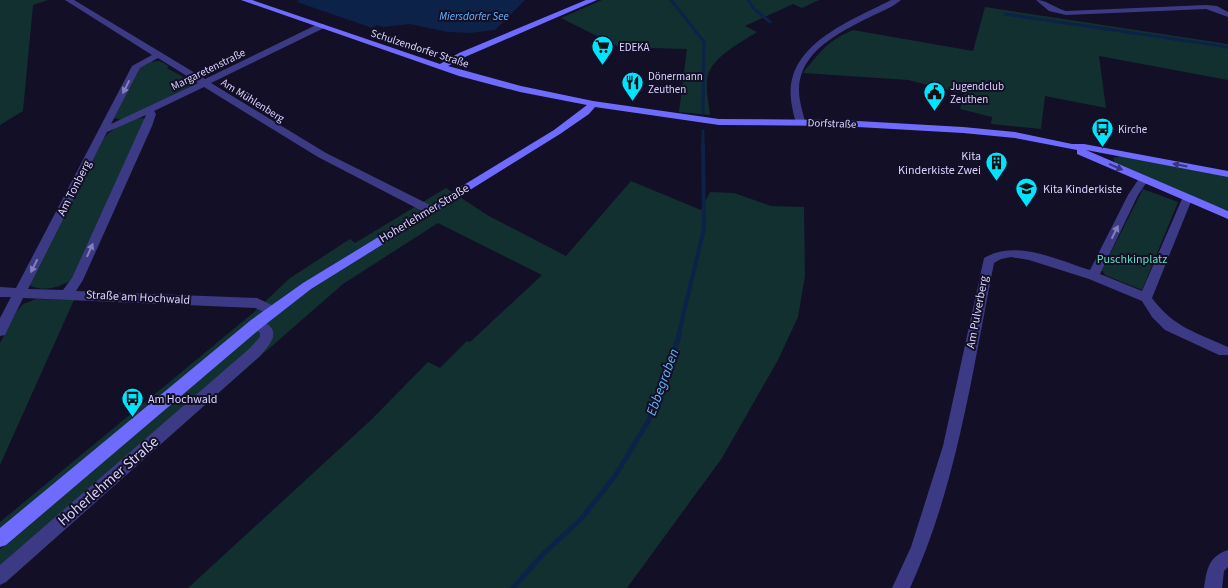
<svg xmlns="http://www.w3.org/2000/svg" width="1228" height="588" font-family="'Source Sans 3',sans-serif">
<style>
.green{fill:#12302f}
.water{fill:#0c2248}
.lines{fill:none;stroke-linecap:round;stroke-linejoin:round}
.stream-far2{stroke:#0c2248;stroke-width:3}
.stream-far1{stroke:#0c2248;stroke-width:4}
.stream{stroke:#0c2248;stroke-width:5}
.street{fill:#3d3a85;fill-rule:evenodd}
.secondary{fill:#6f6bff;fill-rule:evenodd}
.oneway{fill:#837fbc}
.oneway2{fill:#38347d}
.labels{text-anchor:middle;stroke-width:4;stroke-linejoin:round;paint-order:stroke}
.far-water-label{font-size:11px;font-style:italic;fill:#62b6ff;stroke:#130f26}
.far-poi-label{font-size:11px;fill:#d9d4ff;stroke:#130f26;text-anchor:start}
.far-street-label{font-size:11px;fill:#d9d4ff;stroke:#130f26}
.poi-label{font-size:12px;fill:#d9d4ff;stroke:#130f26;text-anchor:start}
.street-label{font-size:12px;fill:#d9d4ff;stroke:#130f26}
.park-label{font-size:12px;fill:#5fe0c0;stroke:#130f26}
.water-label{font-size:14px;font-style:italic;fill:#62b6ff;stroke:#130f26}
.near-street-label{font-size:15px;fill:#d9d4ff;stroke:#130f26}
</style>
<rect width="100%" height="100%" fill="#130f26"/>
<path class="green" d="M0 0H48L33 5 23 111 0 125Z
M602 0H819L802 8 793 4 745 26 757 32C742 42 717 54 709 72 704 84 709 103 710 115L679 112 687 49 619 47 561 18Z
M985 7 1228 44V80L1099 56 1106 108 1045 96 1041 129 991 124 992 117 960 109 964 94 908 80 803 73C819 53 828 40 853 30L973 51Z
M160 61 169 66 167 68 185 78H189L194 82 193 85 121 120 114 118 140 68 151 62Z
M143 118 146 120 72 280C59 287 45 292 31 286L30 280 104 138C112 128 130 119 143 118Z
M1122 156 1228 176V210L1200 201 1115 163 1113 158Z
M631 181 701 210 710 192 734 193 771 206 804 207 805 276 798 317 778 360 722 458 627 588H188L372 419 428 362 440 368 467 341 470 342 542 275 438 223 343 284 0 584V549L6 544 0 538V522L253 313 290 278 350 239 355 243 446 188 489 216 566 256Z
M1143 189 1178 202 1142 290 1105 275 1102 270Z
M36 299 74 300 0 465V343L17 311 23 304Z"/>
<path class="water" d="M299 0H525L495 30 470 33 447 32 410 24 383 27 377 25 372 28 297 2Z"/>
<g class="lines">
<path class="stream-far2" d="M671 0 704 42 703 113
M748 0 753 8 770 22
M1005 14 1228 47
M703 131V146"/>
<path class="stream-far1" d="M678 337 704 228 703 144"/>
<path class="stream" d="M513 588 544 553 581 519 615 476 649 420 679 336"/>
<path class="street" d="M65 0H74L205 79 318 24H324V28L211 83 326 153 434 207 436 210 430 214 426 213 318 157 204 87 154 111 156 114 152 126 83 280 76 291 257 298 278 308 279 311 278 314 273 316 255 308 23 298 5 335 0 336V318L11 297H0V287L16 288 132 66 152 55ZM158 58 198 83 111 124 140 68ZM146 115 72 278 63 290 28 289 107 132Z
M891 0H901C893 7 880 12 870 17 840 32 798 52 799 91 799 101 803 112 805 122L803 124H797C794 118 793 112 792 106 780 46 849 22 891 0Z
M1036 0C1047 0 1055 8 1066 11L1206 5 1217 6 1228 12V17L1206 9 1066 15 1049 11Z
M1144 176 1149 179 1138 195 1100 274 1142 291 1182 199 1183 196H1191L1192 199 1152 298C1173 327 1197 333 1228 347V355H1219L1165 330 1152 317 1142 301 1089 279 1029 260 1011 257 1001 259 994 263C972 373 957 485 910 588H892L911 547 943 446 984 258C1017 239 1057 260 1090 270L1128 195 1140 177Z
M256 319C283 328 274 340 260 356L6 582 0 585V565L250 348 260 337V333L250 324 251 320Z
M1228 550V567L1224 571 1222 588H1204C1207 569 1208 557 1228 550Z"/>
<path class="secondary" d="M241 0H252L440 64 459 53 586 0H597L465 57 448 66 521 86 593 101 719 119 840 120 963 127 1015 132 1072 144H1084L1228 171V177L1086 150 1228 211V219L1077 154V150L1015 138 963 133 840 126 719 125 595 107 589 114 560 134 311 289 261 328 6 545 0 547V528L251 320 303 283 554 130 587 105 520 92 459 76Z"/>
</g>
<defs><path id="oneway-solid" d="M-6-.8H1V-3.2L6.5 0L1 3.2V.8H-6Z" transform="scale(1.25)"/></defs>
<g class="oneway">
<use href="#oneway-solid" transform="translate(126 87) rotate(117)"/>
<use href="#oneway-solid" transform="translate(1115 232) rotate(-64)"/>
<use href="#oneway-solid" transform="translate(90 250) rotate(-66)"/>
<use href="#oneway-solid" transform="translate(34 266) rotate(117)"/>
</g>
<g class="oneway2">
<use href="#oneway-solid" transform="translate(1180 165) rotate(-169)"/>
<use href="#oneway-solid" transform="translate(1116 167) rotate(24)"/>
</g>
<defs>
<symbol id="supermarket-pin" viewBox="-11 -11 22 30"><path d="M0 17L-7.5 6A9.5 9.5 0 1 1 7.5 6Z" fill="#00e5ff" stroke="#130f26"/><path d="M-6-5.5h2.5l.6 2H6L4.5 2H-2.5L-4.4-4H-6ZM-1.5 3.2a1.3 1.3 0 1 0 .1 0ZM3 3.2a1.3 1.3 0 1 0 .1 0Z" fill="#111"/></symbol>
<symbol id="restaurant-pin" viewBox="-11 -11 22 30"><path d="M0 17L-7.5 6A9.5 9.5 0 1 1 7.5 6Z" fill="#00e5ff" stroke="#130f26"/><path d="M-5-6h1v4h1v-4h1v4h1v-4h1v5L-1.5 .5V6h-2V.5L-5-1ZM5-6V6H3V1.5H1.5Q1.5-4 5-6Z" fill="#111"/></symbol>
<symbol id="civic-pin" viewBox="-11 -11 22 30"><path d="M0 17L-7.5 6A9.5 9.5 0 1 1 7.5 6Z" fill="#00e5ff" stroke="#130f26"/><path d="M-.6-6.5H3V-4.5H.6V-3L4-1V1h2V6H-6V1h2V-1L-.6-3ZM-1.2 2.5V6h2.4V2.5Z" fill="#111"/></symbol>
<symbol id="bus-pin" viewBox="-11 -11 22 30"><path d="M0 17L-7.5 6A9.5 9.5 0 1 1 7.5 6Z" fill="#00e5ff" stroke="#130f26"/><path d="M-5-6H5V4H4V6H2V4H-2V6H-4V4H-5ZM-3.5-4V0h7V-4ZM-3.5 1.2v1.5H-2V1.2ZM2 1.2v1.5H3.5V1.2Z" fill="#111"/></symbol>
<symbol id="building-pin" viewBox="-11 -11 22 30"><path d="M0 17L-7.5 6A9.5 9.5 0 1 1 7.5 6Z" fill="#00e5ff" stroke="#130f26"/><path d="M-4-6H4V6H1V3H-1V6H-4ZM-2.5-4.3h1.7v1.8h-1.7ZM.8-4.3h1.7v1.8H.8ZM-2.5-1h1.7V.8h-1.7ZM.8-1h1.7V.8H.8Z" fill="#111"/></symbol>
<symbol id="school-pin" viewBox="-11 -11 22 30"><path d="M0 17L-7.5 6A9.5 9.5 0 1 1 7.5 6Z" fill="#00e5ff" stroke="#130f26"/><path d="M0-5L7-2L0 1L-7-2ZM-4 1L0 2.5L4 1V4Q0 6-4 4Z" fill="#111"/></symbol>
</defs>
<g fill-rule="evenodd">
<use href="#supermarket-pin" x="590" y="34" width="25" height="34"/>
<use href="#restaurant-pin" x="620" y="70" width="25" height="34"/>
<use href="#civic-pin" x="922" y="80" width="25" height="34"/>
<use href="#bus-pin" x="1090" y="116" width="25" height="34"/>
<use href="#building-pin" x="984" y="150" width="25" height="34"/>
<use href="#school-pin" x="1014" y="176" width="25" height="34"/>
<use href="#bus-pin" x="120" y="386" width="25" height="34"/>
</g>
<g class="labels">
<g class="far-water-label">
<text x="474" y="20">Miersdorfer See</text>
</g>
<g class="far-poi-label">
<text x="619" y="51">EDEKA</text>
<text x="648" y="80">Dönermann<tspan x="648" dy="13">Zeuthen</tspan></text>
<text x="950" y="90">Jugendclub<tspan x="950" dy="13">Zeuthen</tspan></text>
<text x="1118" y="133">Kirche</text>
</g>
<g class="far-street-label">
<text transform="translate(420 48) rotate(18)" y="4">Schulzendorfer Straße</text>
<text transform="translate(208 69) rotate(-26)" y="4">Margaretenstraße</text>
<text transform="translate(253 100) rotate(32)" y="4">Am Mühlenberg</text>
<text transform="translate(832 123) rotate(2)" y="4">Dorfstraße</text>
</g>
<g class="poi-label">
<text x="981" y="160" text-anchor="end">Kita<tspan x="981" dy="14">Kinderkiste Zwei</tspan></text>
<text x="1043" y="193">Kita Kinderkiste</text>
<text x="148" y="403">Am Hochwald</text>
</g>
<g class="street-label">
<text transform="translate(74 188) rotate(-63)" y="4">Am Tonberg</text>
<text transform="translate(424 213) rotate(-31)" y="4">Hoherlehmer Straße</text>
<text transform="translate(138 297) rotate(3)" y="4">Straße am Hochwald</text>
<text transform="translate(977 312) rotate(-79)" y="4">Am Pulverberg</text>
</g>
<g class="park-label">
<text x="1132" y="263">Puschkinplatz</text>
</g>
<g class="water-label">
<text transform="translate(662 382) rotate(-70)" y="5">Ebbegraben</text>
</g>
<g class="near-street-label">
<text transform="translate(108 481) rotate(-41)" y="5">Hoherlehmer Straße</text>
</g>
</g>
</svg>
